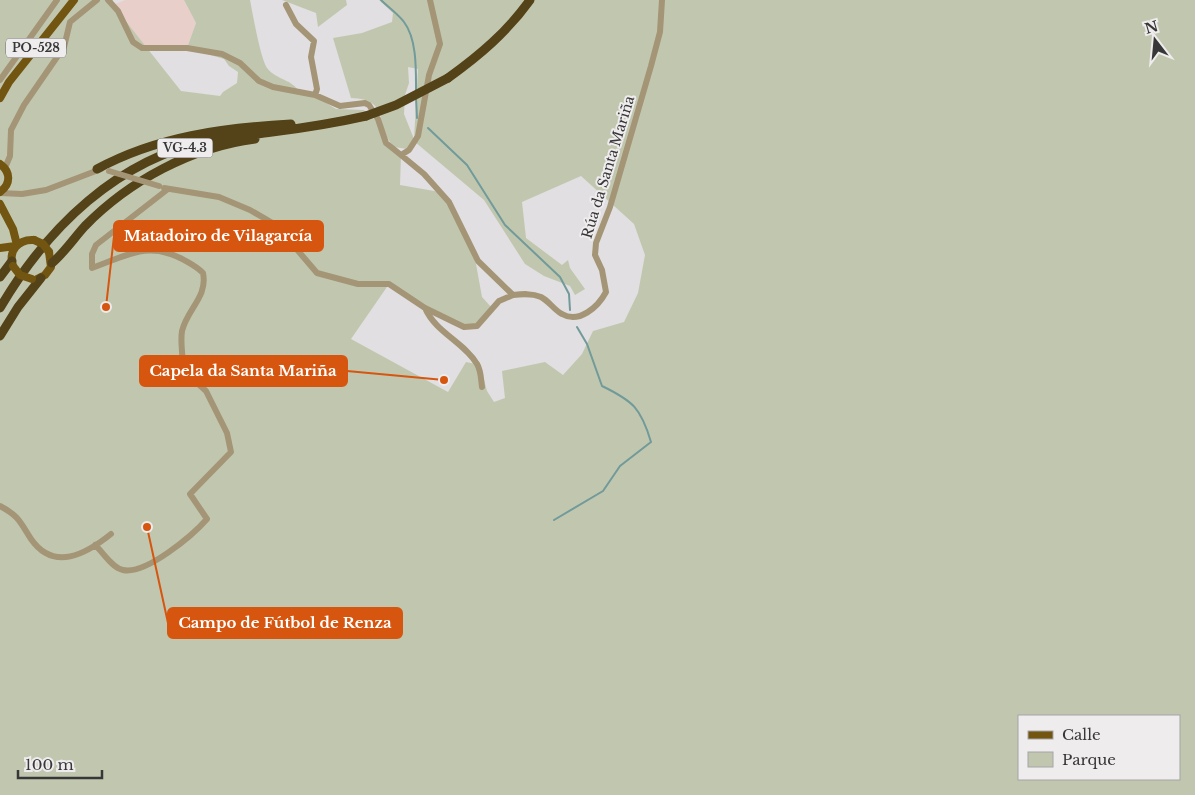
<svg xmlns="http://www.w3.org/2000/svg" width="1195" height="795" font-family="'Libre Baskerville',serif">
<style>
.industrial{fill:#e9cfca}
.green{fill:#c1c7af;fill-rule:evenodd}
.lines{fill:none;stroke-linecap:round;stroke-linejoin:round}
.stream{stroke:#719a9a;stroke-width:2}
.minor{stroke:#a49576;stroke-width:6}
.major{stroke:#715510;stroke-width:8}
.highway{stroke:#544219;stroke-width:9}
.minor-bridge{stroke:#a49576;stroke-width:6}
.major-bridge{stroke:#715510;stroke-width:8}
.highway-bridge{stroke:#544219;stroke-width:9}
.labels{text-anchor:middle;stroke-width:4;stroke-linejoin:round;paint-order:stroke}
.shield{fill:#efecee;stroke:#6f6d6f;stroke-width:1}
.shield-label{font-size:12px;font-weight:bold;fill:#383738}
.street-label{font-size:14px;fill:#383738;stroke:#efecee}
.leader{fill:none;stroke:#d65610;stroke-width:2}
.callout-dot{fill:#d65610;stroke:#efecee;stroke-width:2}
.callout{fill:#d65610;stroke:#d65610;stroke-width:2}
.callout-label{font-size:15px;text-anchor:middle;font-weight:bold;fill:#fff}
</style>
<rect width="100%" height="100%" fill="#e1dfe1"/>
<path class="industrial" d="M125 0H184L196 23 187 48H142L113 5Z"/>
<path class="green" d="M0 0H113V5L181 91 220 96 223 92 237 83 238 72 229 66 224 59 187 48 196 23 184 0H250C253 15 260 56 267 68 276 80 293 79 300 93L320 99 336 109 364 110 369 118 378 119 386 143 401 155 400 185 440 192 462 225 476 264 482 297 492 308 471 328 425 308 389 284 351 339 448 392 466 362 480 365 487 391 494 402 505 398 502 371 545 362 563 375 582 354 593 331 624 322 638 293 645 255 634 224 581 176 522 202 526 238 562 265 568 260 570 268 585 289 575 295 570 286 544 276 525 264 484 200 415 142 407 149 394 147C374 125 391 99 351 98L333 38 362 33 392 22 393 13 379 0H1195V795H0ZM408 67 418 69 414 139 404 114 405 95 409 83ZM1019 716H1179V779H1019Z
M282 0H346L347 5 318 27 316 13Z"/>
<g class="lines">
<path class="stream" d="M381 0C388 7 398 14 404 22 417 39 416 70 416 91
M416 98 417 118
M428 128 467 165 505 225 560 277 569 294 570 310
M554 520 603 491 620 466 651 442C641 408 633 401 602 386L587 344 577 327"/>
<path class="minor" d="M108 0 118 11 133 42 142 48H187L222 54 240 63 259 81 273 87 315 95 340 106 365 103 369 105 378 119 386 143 401 155 409 150 418 136 429 75 440 44 430 0
M286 5 296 24 314 41 311 57 317 89 315 95
M0 80 57 0
M5 168 10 156 11 130 24 105 64 47 70 22 97 0
M164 188 219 197 250 210 276 225 317 273 358 284H389L425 308 464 327 477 326 499 301 513 295 478 261 449 202 424 174 401 155
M0 193 22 194 46 190 101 169
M513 295C522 294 532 293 541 297 549 301 554 310 562 314 579 324 598 307 606 292L602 270 595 255 596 243 610 207 651 66 660 32 662 0
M425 308C436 333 464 342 477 364 481 370 481 380 482 387
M0 506C19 516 20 522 31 539 54 572 86 554 111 534
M95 545C103 552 112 568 123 570 146 575 193 535 207 519L190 494 231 452 227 433 206 391 184 371C183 358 180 344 182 331 187 309 208 297 203 273 197 267 191 264 184 260 148 240 126 256 92 268V254L96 245 168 189"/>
<path class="major" d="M0 98 9 82 74 0
M0 164C11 172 11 184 0 192
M0 204 13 229 17 245
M0 248 15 246
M13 266C8 251 18 239 34 240
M37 279 45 275 51 267 49 252"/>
<path class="highway" d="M448 78C480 55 507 32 530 0
M97 169C158 136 223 128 291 124
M52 263C64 253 74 238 85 226 129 181 192 147 255 139
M0 277 12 261
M0 308C47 228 117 159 211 140 231 136 252 135 272 132 303 128 335 123 366 116
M0 336 18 307 41 278"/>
<path class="minor-bridge" d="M109 171 159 186"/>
<path class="major-bridge" d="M34 240 43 244 49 252
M13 266 20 275 32 279"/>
<path class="highway-bridge" d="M366 116 396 105 448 78"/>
</g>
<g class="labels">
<g class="shield">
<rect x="6" y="38.5" width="60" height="19" rx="4"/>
<rect x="157.5" y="138.5" width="55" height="19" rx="4"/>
</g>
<g class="shield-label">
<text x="36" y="52">PO-528</text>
<text x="185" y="152">VG-4.3</text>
</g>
<g class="street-label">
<text transform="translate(608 167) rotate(-73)" y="5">Rúa da Santa Mariña</text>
</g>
</g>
<path class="leader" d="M106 307L114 236M444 380L347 371M147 527L168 623"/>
<g class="callout-dot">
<circle cx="106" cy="307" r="5"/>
<circle cx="444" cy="380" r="5"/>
<circle cx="147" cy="527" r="5"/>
</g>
<g class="callout">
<rect x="114" y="221" width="209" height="30" rx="5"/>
<rect x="140" y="356" width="207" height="30" rx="5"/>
<rect x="168" y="608" width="234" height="30" rx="5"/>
</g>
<g class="callout-label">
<text x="218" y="241">Matadoiro de Vilagarcía</text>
<text x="243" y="376">Capela da Santa Mariña</text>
<text x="285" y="628">Campo de Fútbol de Renza</text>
</g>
<rect x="1018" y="715" width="162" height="65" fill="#efecee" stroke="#a6a4a5"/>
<rect x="1028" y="731" width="25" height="8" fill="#715510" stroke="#a6a4a5"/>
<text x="1062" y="740" font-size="15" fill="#383738">Calle</text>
<rect x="1028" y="752" width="25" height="15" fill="#c1c7af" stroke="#a6a4a5"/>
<text x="1062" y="765" font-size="15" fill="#383738">Parque</text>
<g transform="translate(1155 40) rotate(344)" stroke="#efecee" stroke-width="4" paint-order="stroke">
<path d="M0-4L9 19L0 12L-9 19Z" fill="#383738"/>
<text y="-8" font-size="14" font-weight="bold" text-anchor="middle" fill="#383738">N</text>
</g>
<path d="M18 770v8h84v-8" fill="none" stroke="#383738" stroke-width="2.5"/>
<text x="25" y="770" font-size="15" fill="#383738" stroke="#efecee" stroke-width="4" paint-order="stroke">100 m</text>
</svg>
